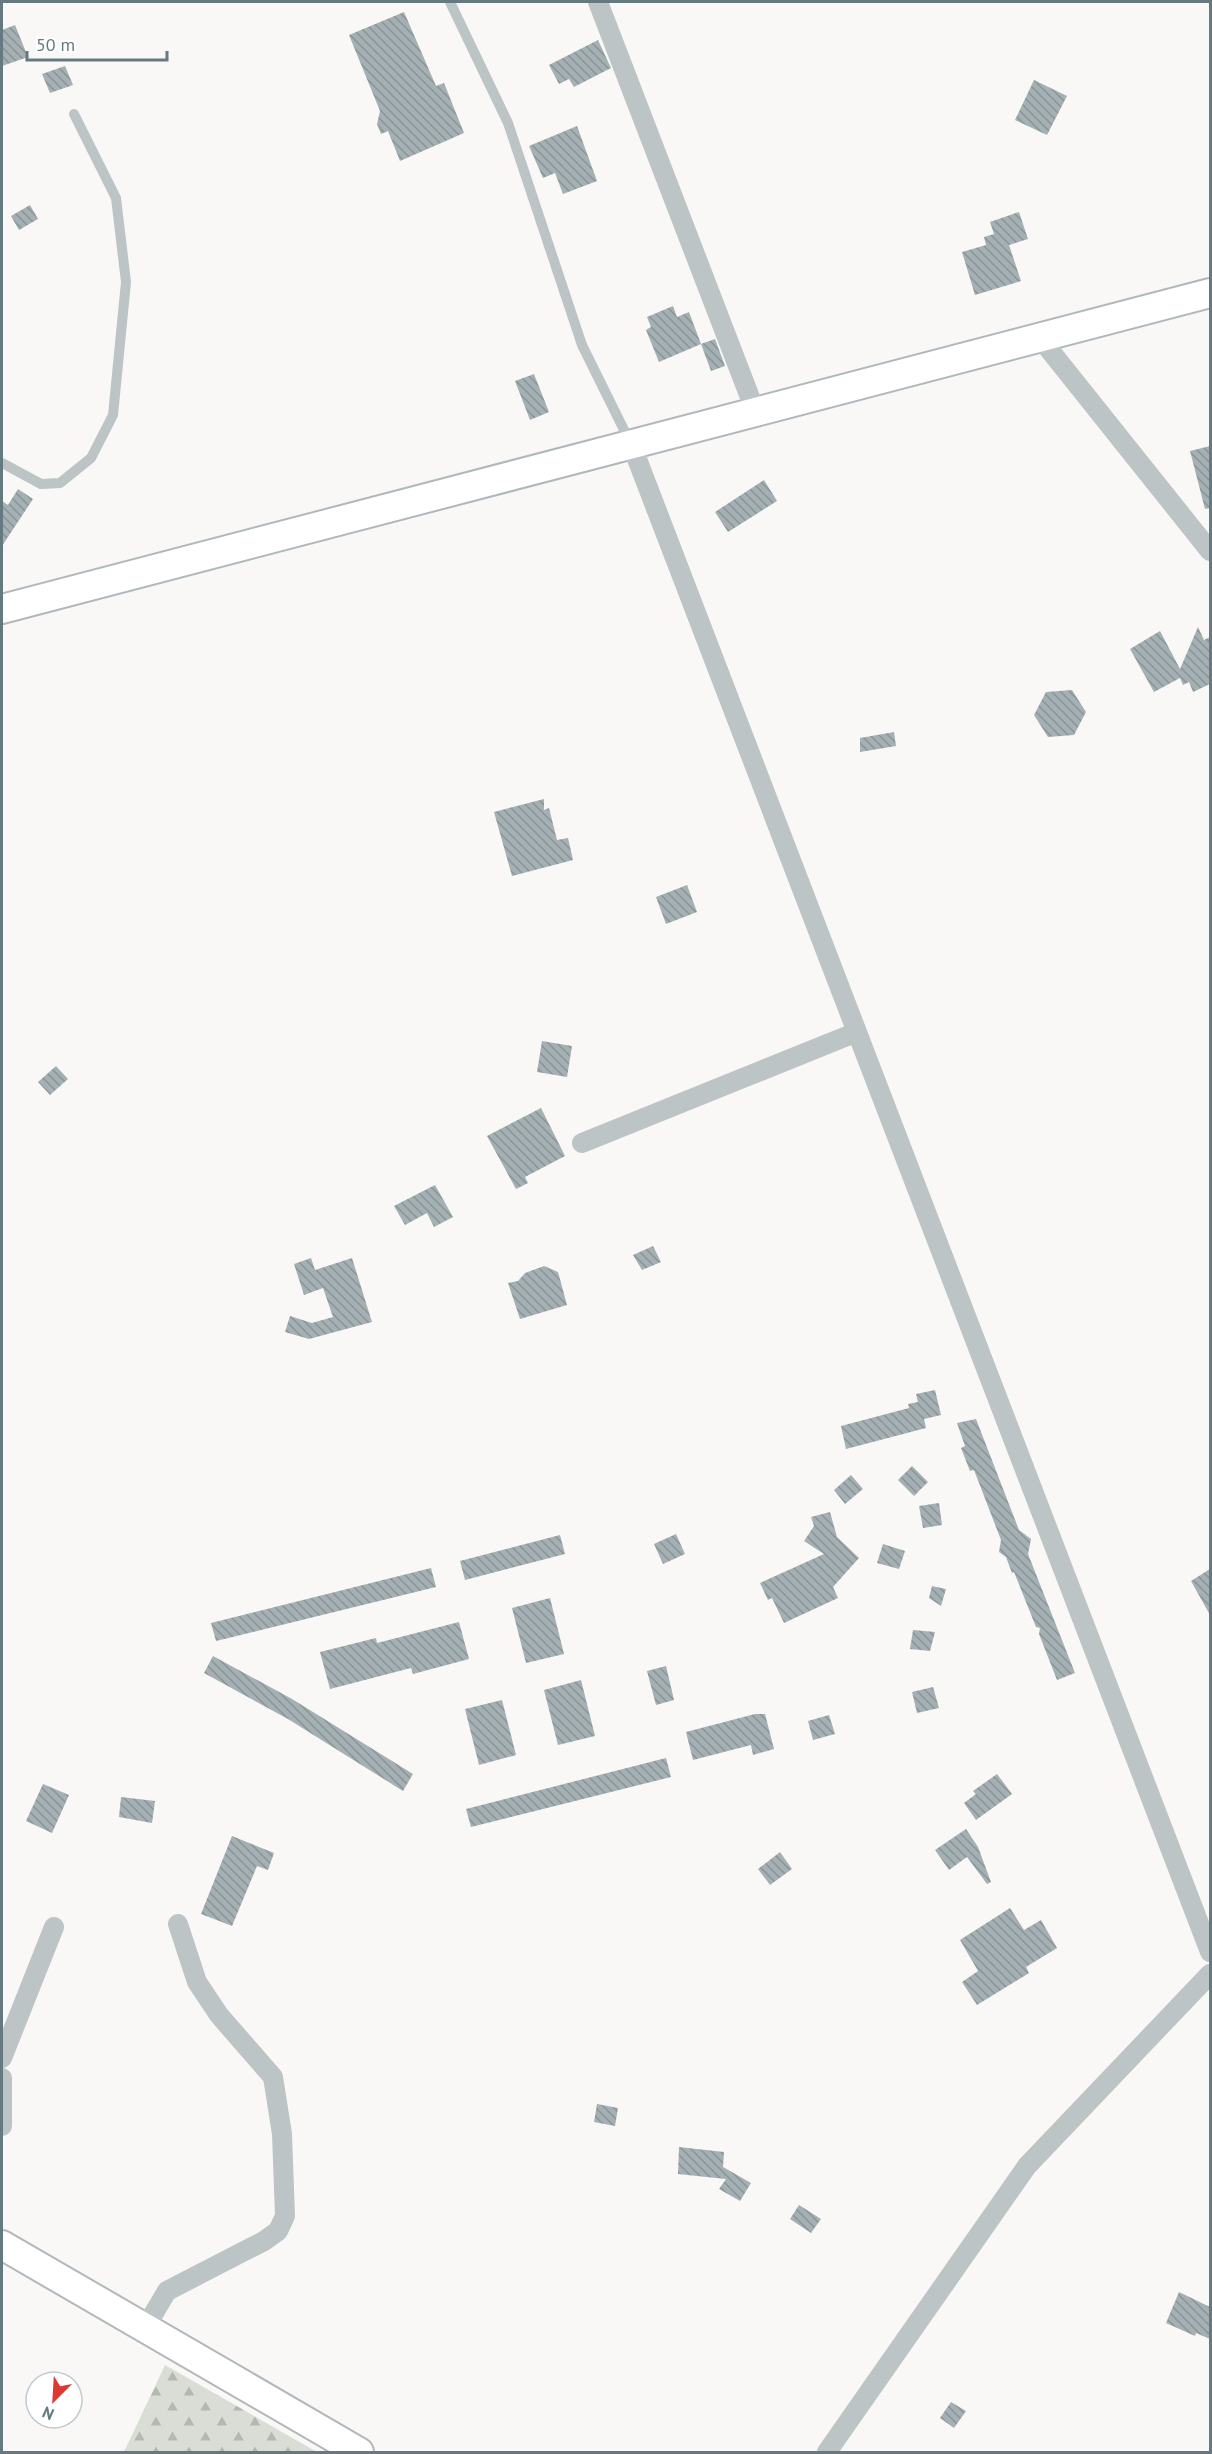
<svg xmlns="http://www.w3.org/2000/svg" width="1212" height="2454" font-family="'PT Sans',sans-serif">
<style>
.forest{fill:url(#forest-firs)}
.building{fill:url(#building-back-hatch)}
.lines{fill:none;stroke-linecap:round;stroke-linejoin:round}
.secondary-casing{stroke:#b0b8bb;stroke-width:32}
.lane{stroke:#bdc4c6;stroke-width:10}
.street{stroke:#bdc4c6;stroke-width:20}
.secondary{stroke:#fff;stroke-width:28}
</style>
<defs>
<pattern id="forest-firs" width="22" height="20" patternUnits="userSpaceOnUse" patternTransform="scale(1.5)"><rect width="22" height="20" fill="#daddd5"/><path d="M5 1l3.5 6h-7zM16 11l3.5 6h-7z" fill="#b4b8b2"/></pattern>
<pattern id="building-back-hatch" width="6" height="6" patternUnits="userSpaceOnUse" patternTransform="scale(1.5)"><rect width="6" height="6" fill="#a4b0b3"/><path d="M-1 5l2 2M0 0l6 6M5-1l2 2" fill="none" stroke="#899497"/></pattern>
</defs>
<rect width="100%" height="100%" fill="#f9f8f6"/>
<path class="forest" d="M165 2365 317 2452H124Z"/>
<path class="building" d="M404 12 436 86 444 83 464 133 400 161 388 131 381 134 377 124 380 111 349 35Z
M15 25 28 57 2 66V30Z
M598 40 611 68 574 87 569 79 559 84 549 65Z
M65 66 73 85 50 93 42 74Z
M1034 80 1067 96 1047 135 1015 120Z
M577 126 597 181 563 194 555 173 543 178 529 146Z
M30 205 38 219 19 230 11 216Z
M1019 212 1028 239 1009 245 1021 281 975 295 962 252 986 245 984 237 994 234 990 222Z
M673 306 677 317 689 312 701 344 715 339 725 366 711 371 701 344 659 362 646 330 651 327 647 317Z
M534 374 549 412 530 420 515 381Z
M1210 446V508L1205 509 1190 451Z
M764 480 777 501 728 532 715 512Z
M18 489 33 499 2 546V501L8 505Z
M1198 627 1204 640 1210 637V684L1193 692 1189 682 1183 685 1180 678 1154 692 1130 649 1160 631 1180 669Z
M1072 690 1086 712 1074 735 1048 737 1034 715 1046 692Z
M894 732 896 746 860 752V738Z
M544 799V810L549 808 557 840 568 838 573 860 512 876 494 812Z
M687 885 697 912 666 924 656 897Z
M542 1041 572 1046 567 1077 537 1072Z
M56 1066 68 1079 50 1095 38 1082Z
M541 1108 565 1156 525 1177 528 1183 516 1189 487 1136Z
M435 1185 453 1217 434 1227 427 1213 405 1225 394 1206Z
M653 1246 661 1262 642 1270 633 1255Z
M311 1258 315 1270 352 1258 372 1322 309 1339 285 1332 290 1316 312 1323 333 1317 323 1288 304 1295 294 1264Z
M544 1266 558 1272 567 1305 520 1319 508 1283 518 1281 525 1273Z
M935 1390 941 1415 924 1419 926 1428 846 1449 841 1426 909 1408 908 1404 918 1402 916 1394Z
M976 1419 1019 1530 1031 1539 1028 1554 1075 1673 1057 1680 1039 1634 1040 1628 1036 1627 1014 1572 1012 1573 1006 1557 999 1552 1001 1540 974 1470 970 1471 961 1448 965 1446 957 1423Z
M912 1466 928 1482 914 1496 898 1480Z
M851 1475 863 1489 845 1504 834 1490Z
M939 1503 942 1525 923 1528 919 1506Z
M830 1512 837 1537 859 1558 833 1587 838 1598 784 1623 772 1598 768 1600 760 1583 824 1554 804 1541 814 1526 811 1517Z
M676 1534 685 1554 663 1564 654 1544Z
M560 1535 565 1554 465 1580 460 1561Z
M883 1544 905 1551 899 1569 877 1563Z
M431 1568 436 1587 216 1641 211 1623Z
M1210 1569V1615L1191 1581Z
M932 1586 946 1589 941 1606 929 1598Z
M550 1598 564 1654 526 1663 512 1608Z
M459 1622 469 1659 413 1674 411 1668 330 1689 320 1652 376 1638 377 1643Z
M913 1630 935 1632 930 1651 910 1649Z
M213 1656 292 1699 413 1774 403 1791 288 1719 204 1673Z
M666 1666 674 1700 656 1705 647 1671Z
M581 1680 595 1736 558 1745 544 1690Z
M933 1687 939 1708 917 1713 912 1692Z
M502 1700 516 1755 479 1765 465 1709Z
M755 1714H765L774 1749 753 1755 751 1745 693 1760 686 1732Z
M829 1715 835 1734 813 1740 808 1721Z
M666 1758 671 1777 471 1827 466 1809Z
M997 1774 1012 1794 976 1820 964 1803 976 1794 973 1791Z
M43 1784 69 1795 52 1833 26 1821Z
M121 1797 155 1801 152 1823 119 1817Z
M966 1829 978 1847 991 1882 987 1884 967 1857 949 1870 935 1850Z
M232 1836 274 1853 268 1870 257 1866 232 1926 201 1914Z
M780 1852 792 1869 770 1885 758 1869Z
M1010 1908 1024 1930 1041 1920 1057 1948 1026 1967 1029 1973 977 2005 962 1982 978 1971 960 1940Z
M597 2104 618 2108 615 2126 594 2122Z
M679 2147 724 2152 723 2167 751 2183 740 2201 719 2189 726 2179 678 2174Z
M799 2205 821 2219 811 2233 790 2219Z
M1179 2292 1210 2307V2339L1196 2333 1195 2336 1166 2323Z
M951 2402 966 2411 954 2428 940 2418Z"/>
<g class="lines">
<defs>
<path id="secondary" d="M2 609 1210 293
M2 2245 359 2452"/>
</defs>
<use href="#secondary" class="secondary-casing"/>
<path class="lane" d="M450 2 508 123 582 345 630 442
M2 463 41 484 60 483 91 458 113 415 126 282 116 198 74 114"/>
<path class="street" d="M598 2 756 413
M1040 338 1210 551
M632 446 1210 1952
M582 1143 857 1032
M2 2058 54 1927
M2 2078V2126
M145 2328 167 2291 264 2241 278 2231 285 2216 282 2134 273 2077 219 2015 197 1982 178 1924
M827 2452 1027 2166 1210 1974"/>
<use href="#secondary" class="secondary"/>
</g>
<rect width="1212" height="2454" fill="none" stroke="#657a80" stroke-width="6"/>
<g transform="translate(54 2400) rotate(204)"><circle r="28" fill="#ffffff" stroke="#c1cacc" stroke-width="1.5"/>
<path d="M0-4.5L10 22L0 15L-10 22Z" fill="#dd3831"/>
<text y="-9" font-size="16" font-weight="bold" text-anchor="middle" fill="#657a80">N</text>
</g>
<path d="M27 51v9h140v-9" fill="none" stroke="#657a80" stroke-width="3"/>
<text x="36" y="51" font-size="18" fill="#657a80" stroke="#ffffff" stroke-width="4.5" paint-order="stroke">50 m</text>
</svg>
